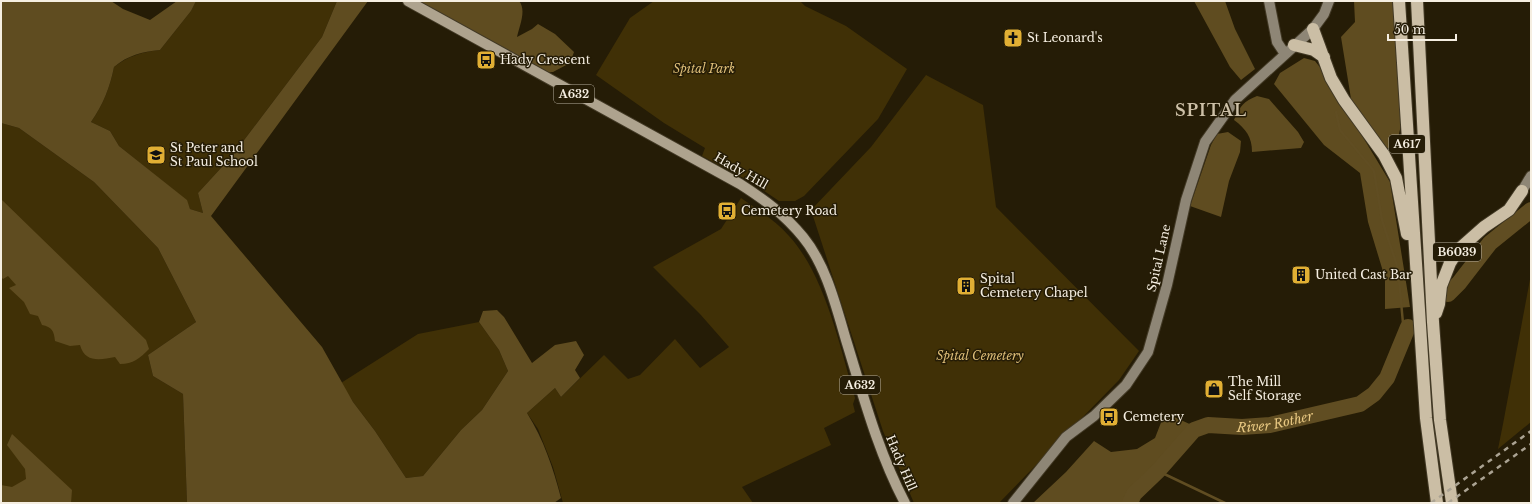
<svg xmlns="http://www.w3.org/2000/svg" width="1532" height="504" font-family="'Libre Baskerville',serif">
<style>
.green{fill:#403006}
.forest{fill:#5f4c20}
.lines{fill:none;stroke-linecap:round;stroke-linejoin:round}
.stream{stroke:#604d22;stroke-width:2.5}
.river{stroke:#604d22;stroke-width:16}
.secondary-casing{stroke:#423925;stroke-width:12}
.primary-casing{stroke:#423925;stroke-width:12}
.highway-casing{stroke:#423925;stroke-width:14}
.secondary{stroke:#8e8676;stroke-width:10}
.primary{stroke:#aea38e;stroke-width:10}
.highway{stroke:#cbbea5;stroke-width:12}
.rail{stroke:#aba393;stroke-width:2.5;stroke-dasharray:5 5;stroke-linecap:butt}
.labels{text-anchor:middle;stroke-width:3;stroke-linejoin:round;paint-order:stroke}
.shield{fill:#251c06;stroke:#b7af9f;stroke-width:1}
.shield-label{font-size:11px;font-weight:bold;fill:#f5eee1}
.poi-label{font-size:12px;fill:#f5eee1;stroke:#251c06;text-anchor:start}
.park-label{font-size:12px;font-style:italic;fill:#debe78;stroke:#251c06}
.street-label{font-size:12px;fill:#f5eee1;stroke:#251c06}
.water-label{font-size:13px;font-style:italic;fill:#e8c882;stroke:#251c06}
.district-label{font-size:16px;font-weight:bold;letter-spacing:1px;fill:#cdc0a7;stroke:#251c06}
</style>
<rect width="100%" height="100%" fill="#251c06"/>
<path class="green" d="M196 1H337L322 37 232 156 198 193 203 213 190 209 186 200 119 146 110 131 91 122C103 105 110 87 114 67 128 56 142 52 160 50L191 11Z
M654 1H800L805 6 846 26 907 69 878 119 804 196 795 201H779L751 182 702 156 705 148 664 123 596 75 630 18Z
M926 75 983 105 996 207 1139 351 1119 380 999 503H914L883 431 811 210 871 147Z
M1 123 19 128 94 182 158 248 196 322 148 355 153 376 183 394 187 503H1Z
M741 198C758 210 775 220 789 236 825 275 840 347 855 398L853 404 855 412 824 428 831 445 742 487 753 503H563L553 467 538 429 527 413 555 388 561 397 604 355 628 379 640 375 675 339 700 368 729 347 700 314 653 267 721 229Z
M1531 274V422L1498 449 1503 424Z
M479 322 499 350 508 371 482 410 461 430 423 476 406 478 375 431 353 402 341 383 418 334Z"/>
<path class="forest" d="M1 1H111L123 9 150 20 177 1H196L191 11 160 50C142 52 128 55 114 67 110 87 103 105 91 122L110 131 119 146 187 200 190 209 203 213 198 193 232 156 322 37 337 1H368L211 216 322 347 353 402 375 431 406 478 423 476 461 430 482 410 508 371 499 350 479 322 483 311 497 310 504 317 532 363 555 345 576 341 584 355 575 370 580 378 561 397 555 388 527 413C544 440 553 468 561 498L554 503H187L183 394 153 376 148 355 196 322 158 248 94 182 19 128 1 123Z
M416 1H519C527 10 519 27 517 37L532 29 538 24 555 34 574 52 570 63 553 72 540 73Z
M1194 1H1225L1235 29 1255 69 1241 80 1230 67Z
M1354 1H1393L1401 125 1396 147 1387 148 1352 105 1341 37 1355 22Z
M1304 58 1315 61 1323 71 1338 103 1358 129 1390 182 1410 307 1385 309V278L1368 222 1360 173 1324 145 1274 84 1280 73Z
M1257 96 1269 99 1298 132 1304 142 1301 148 1252 152C1252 137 1246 129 1234 120 1239 107 1244 101 1257 96Z
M1228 132 1241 141 1240 152 1229 181 1221 217 1190 206 1211 145 1217 134Z
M1 199 146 340 149 349C140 358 133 364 120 364L115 357C100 360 85 363 80 345L70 346 55 341C54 331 52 327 42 325L38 316 30 314 24 302 9 288 16 285 8 276 3 279 1 277Z
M1172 416 1194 426 1134 489 1124 503H1033L1066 472 1094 441 1111 452 1137 449 1155 438 1162 420Z
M12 434 72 490 71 503H1V485L12 487 26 479 25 469 7 445Z"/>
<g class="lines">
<path class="stream" d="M1336 112 1340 130 1374 171 1382 220 1398 269 1404 334
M1158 471 1225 503"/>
<g class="river">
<path d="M1448 294 1459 283 1490 243 1531 210"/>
<path id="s1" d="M1130 503 1134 494 1158 471 1194 430 1208 425 1242 427 1270 425 1360 404 1374 394 1387 378 1408 327"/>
</g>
<defs>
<path id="secondary" d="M1269 1 1277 42 1285 54
M1522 191 1531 176
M1013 503 1066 437 1094 416 1126 385 1148 352 1167 285 1186 200 1205 142 1235 100 1313 29 1324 14 1329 1"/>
<path id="primary" d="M408 1 740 184C765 200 784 214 803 237 826 265 836 306 846 340 863 395 878 452 905 503"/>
<path id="highway" d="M1399 1 1426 418 1437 503
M1417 1 1433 322 1440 420 1452 503
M1313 29 1331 78 1344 100 1384 155 1396 178 1407 234
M1294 45 1314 50 1324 57
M1436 313 1439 304 1441 286 1450 263 1458 250 1484 227 1509 210 1522 191"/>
</defs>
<use href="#secondary" class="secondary-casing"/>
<use href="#primary" class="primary-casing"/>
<use href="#highway" class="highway-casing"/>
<use href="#secondary" class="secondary"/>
<use href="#primary" class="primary"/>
<use href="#highway" class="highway"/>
<path class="rail" d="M1431 503 1531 431
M1448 503 1531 444"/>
</g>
<defs>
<symbol id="church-square" viewBox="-11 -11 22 22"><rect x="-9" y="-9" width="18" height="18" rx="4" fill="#e1af34" stroke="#251c06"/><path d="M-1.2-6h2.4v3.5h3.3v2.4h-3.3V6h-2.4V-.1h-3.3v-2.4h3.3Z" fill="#111"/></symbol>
<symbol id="bus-square" viewBox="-11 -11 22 22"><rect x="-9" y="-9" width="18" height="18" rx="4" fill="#e1af34" stroke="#251c06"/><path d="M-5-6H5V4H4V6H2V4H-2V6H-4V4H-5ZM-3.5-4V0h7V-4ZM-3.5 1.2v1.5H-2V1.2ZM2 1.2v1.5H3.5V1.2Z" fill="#111"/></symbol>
<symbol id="school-square" viewBox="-11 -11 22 22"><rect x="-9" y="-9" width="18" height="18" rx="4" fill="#e1af34" stroke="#251c06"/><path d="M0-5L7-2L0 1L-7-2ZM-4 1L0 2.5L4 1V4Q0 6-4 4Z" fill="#111"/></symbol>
<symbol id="building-square" viewBox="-11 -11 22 22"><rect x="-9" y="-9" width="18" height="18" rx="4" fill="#e1af34" stroke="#251c06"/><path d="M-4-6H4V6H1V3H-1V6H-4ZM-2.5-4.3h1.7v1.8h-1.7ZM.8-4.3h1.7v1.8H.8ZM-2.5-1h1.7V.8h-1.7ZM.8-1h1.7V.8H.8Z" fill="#111"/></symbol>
<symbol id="shop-square" viewBox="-11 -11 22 22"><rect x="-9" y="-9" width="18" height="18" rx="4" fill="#e1af34" stroke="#251c06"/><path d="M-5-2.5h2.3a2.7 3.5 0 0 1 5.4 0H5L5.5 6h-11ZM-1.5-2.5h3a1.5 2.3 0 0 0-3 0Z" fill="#111"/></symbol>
</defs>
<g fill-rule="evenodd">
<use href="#church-square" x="1002" y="27" width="22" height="22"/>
<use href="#bus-square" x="475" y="49" width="22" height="22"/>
<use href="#school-square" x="145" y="144" width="22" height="22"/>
<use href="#bus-square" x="716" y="200" width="22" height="22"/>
<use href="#building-square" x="1290" y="264" width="22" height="22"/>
<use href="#building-square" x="955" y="275" width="22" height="22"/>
<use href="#shop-square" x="1203" y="378" width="22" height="22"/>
<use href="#bus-square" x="1098" y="406" width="22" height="22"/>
</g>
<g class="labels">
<g class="shield">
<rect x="554" y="85" width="40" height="18" rx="3"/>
<rect x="1389" y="135" width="36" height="18" rx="3"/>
<rect x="1433" y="243" width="48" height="18" rx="3"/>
<rect x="840" y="376" width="40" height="18" rx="3"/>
</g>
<g class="shield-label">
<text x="574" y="98">A632</text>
<text x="1407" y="148">A617</text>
<text x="1457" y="256">B6039</text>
<text x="860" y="389">A632</text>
</g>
<g class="poi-label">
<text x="1027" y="42">St Leonard's</text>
<text x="500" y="64">Hady Crescent</text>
<text x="170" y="152">St Peter and<tspan x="170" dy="14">St Paul School</tspan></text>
<text x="741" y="215">Cemetery Road</text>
<text x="1315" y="279">United Cast Bar</text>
<text x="980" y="283">Spital<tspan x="980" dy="14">Cemetery Chapel</tspan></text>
<text x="1228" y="386">The Mill<tspan x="1228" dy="14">Self Storage</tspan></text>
<text x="1123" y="421">Cemetery</text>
</g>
<g class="park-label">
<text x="704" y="73">Spital Park</text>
<text x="980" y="360">Spital Cemetery</text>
</g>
<g class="street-label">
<text transform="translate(741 171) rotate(30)" y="4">Hady Hill</text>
<text transform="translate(1159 258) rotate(-77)" y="4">Spital Lane</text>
<text transform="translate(901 463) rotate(67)" y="4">Hady Hill</text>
</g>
<g class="water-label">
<text dy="5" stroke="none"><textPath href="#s1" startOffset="180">River Rother</textPath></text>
</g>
<g class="district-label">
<text x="1211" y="116">SPITAL</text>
</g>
</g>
<rect width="1532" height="504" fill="none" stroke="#f5eee1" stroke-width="4"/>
<path d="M1388 34v6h68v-6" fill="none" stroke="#f5eee1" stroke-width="2"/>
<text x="1394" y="34" font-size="12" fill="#f5eee1" stroke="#251c06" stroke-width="3" paint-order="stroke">50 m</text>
</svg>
